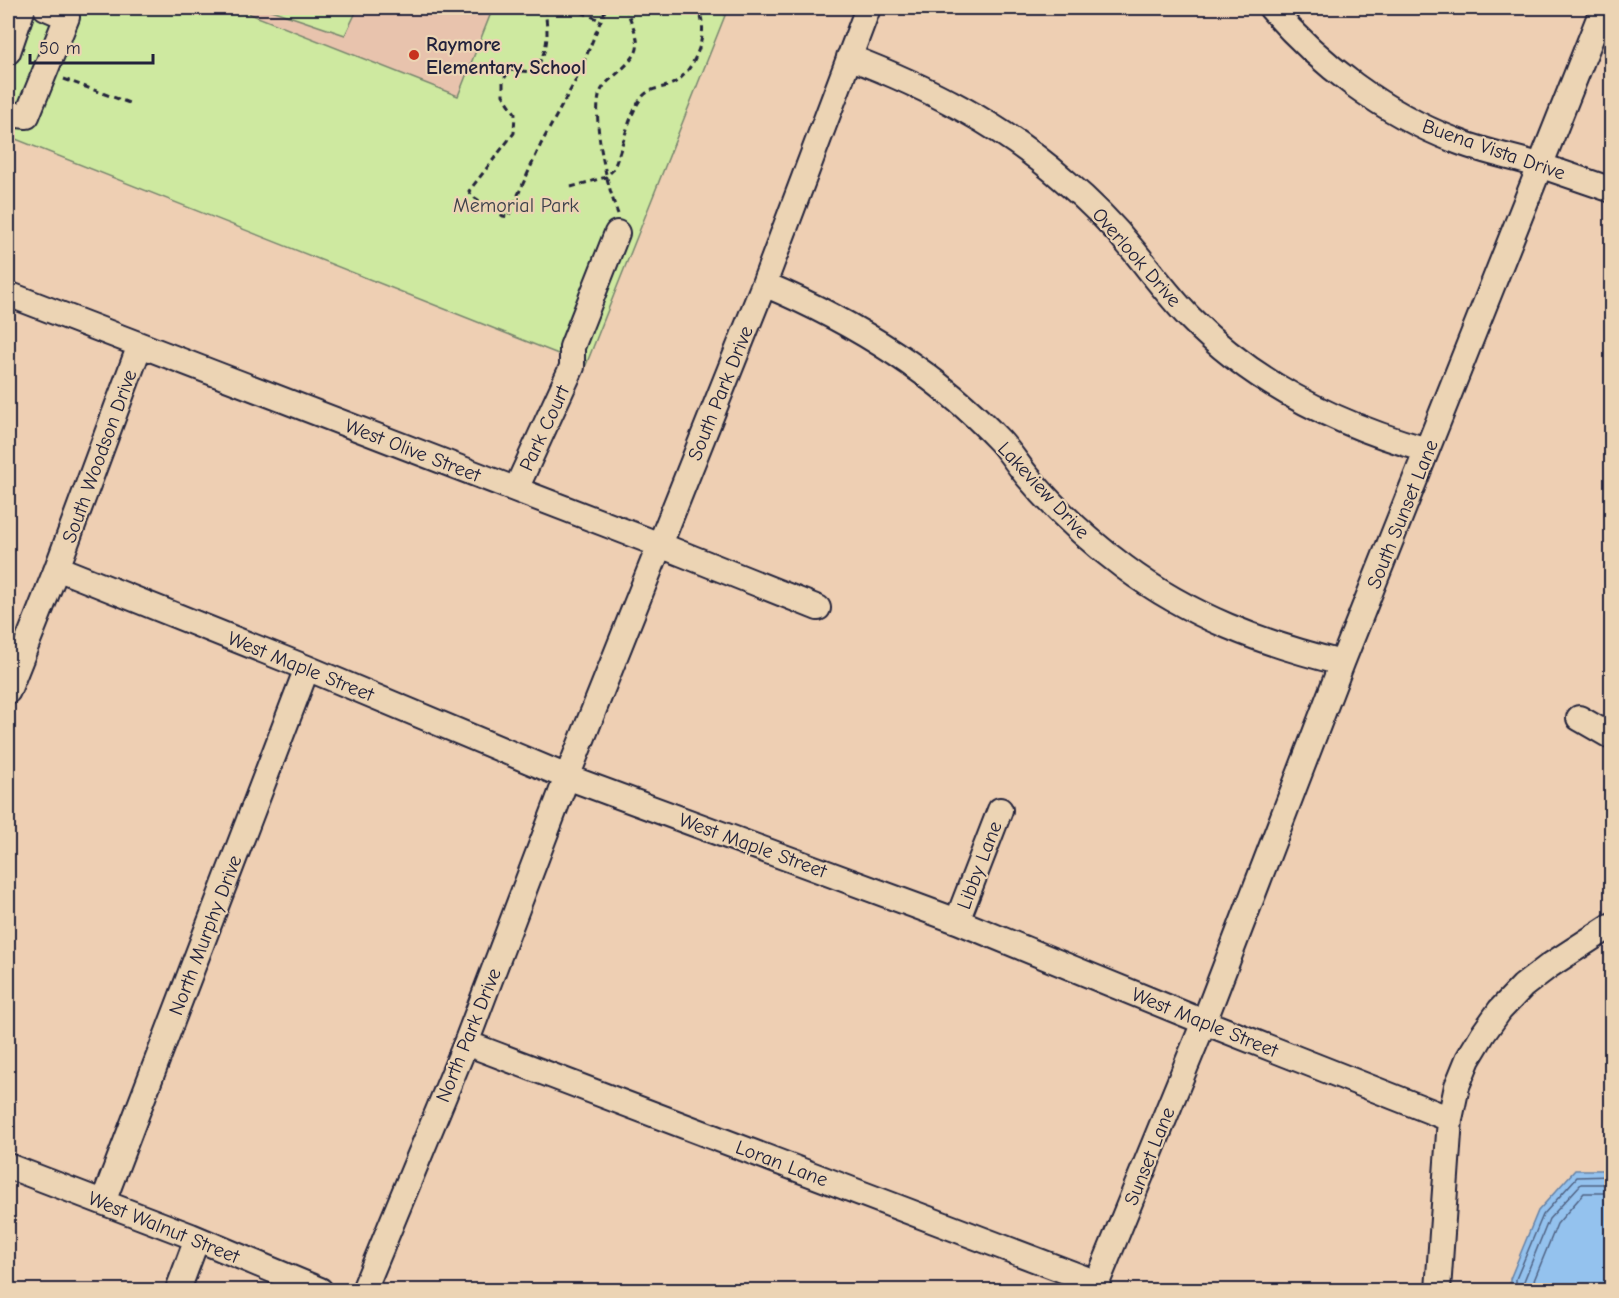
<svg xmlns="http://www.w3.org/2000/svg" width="1619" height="1298" font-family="'Comic Neue',sans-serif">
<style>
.built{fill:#e8c3ad}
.green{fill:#cee9a0;stroke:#78866e;stroke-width:1.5}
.water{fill:#94c2ee;stroke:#6682a6;stroke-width:1.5}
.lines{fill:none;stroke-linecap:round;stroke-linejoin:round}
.shore{stroke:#506283;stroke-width:1.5}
.minor-casing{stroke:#22223b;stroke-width:28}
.path{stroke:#22223b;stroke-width:3;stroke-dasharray:6 4.5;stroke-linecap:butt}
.minor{stroke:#ecd4b4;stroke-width:24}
.poi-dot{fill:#c8321e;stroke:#ecd4b4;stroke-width:2}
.labels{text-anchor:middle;stroke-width:4.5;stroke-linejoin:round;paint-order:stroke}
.poi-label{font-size:20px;font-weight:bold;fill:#22223b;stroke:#ecd4b4;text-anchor:start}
.street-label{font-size:20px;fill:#22223b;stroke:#ecd4b4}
.park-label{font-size:20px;fill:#3c404a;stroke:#ecd4b4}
</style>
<rect width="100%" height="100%" fill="#eecfb3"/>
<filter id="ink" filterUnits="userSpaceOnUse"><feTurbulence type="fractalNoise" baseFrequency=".0167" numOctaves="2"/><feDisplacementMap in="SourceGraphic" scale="12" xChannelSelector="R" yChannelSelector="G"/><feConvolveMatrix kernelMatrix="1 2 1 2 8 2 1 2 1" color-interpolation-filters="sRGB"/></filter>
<g filter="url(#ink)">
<path class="built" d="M247 8H493L458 96 250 14Z"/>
<path class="green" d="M22 8H247L250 14 458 96 493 8H728L586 365 8 136V41Z
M265 8H358L345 35Z"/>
<path class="water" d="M1575 1170H1611V1279L1606 1290H1510V1279L1538 1211Z"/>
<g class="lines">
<path class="shore" d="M1516 1290V1279L1543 1215 1577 1177 1612 1176
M1523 1290 1524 1281 1549 1219 1581 1184H1612
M1532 1290 1533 1283 1557 1224 1584 1193H1612"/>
<defs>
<path id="minor" d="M1271 8C1320 65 1384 113 1454 140 1483 152 1513 157 1542 166 1566 174 1588 182 1612 190
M8 52 23 8
M849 57C927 87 1001 124 1064 180 1089 201 1113 225 1134 251 1152 273 1169 296 1189 317 1254 384 1338 425 1427 450
M8 114 27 116 67 17 46 8
M764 284C852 321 934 371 1000 441 1010 452 1018 465 1028 477 1056 510 1089 541 1124 567 1189 616 1264 644 1342 663
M8 294 660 545 818 608
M516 489 572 367V347L617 233
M57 568 307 668 567 777 957 921 1204 1022 1450 1119
M8 691 57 568 140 345
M1579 718 1612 737
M957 921 1000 810
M466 1043 1097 1283
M8 1166 191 1236 320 1290
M103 1202 307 668
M178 1290 197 1239
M364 1290 466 1043 567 777 764 284 868 8
M1094 1290 1204 1022 1342 663 1603 8
M1438 1290 1450 1119 1457 1086 1468 1059 1483 1034 1500 1010 1523 986 1549 966 1612 925"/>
</defs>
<use href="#minor" class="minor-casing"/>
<path class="path" d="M545 8C548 35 550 49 533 72L509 70 503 81V95L515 113 514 133 469 191 472 196 503 216 508 217 541 144 578 76 606 8
M572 8 600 20
M64 79 132 104
M571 187 606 177 613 170C623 148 628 114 643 96 651 87 662 89 672 84 694 74 713 27 696 8
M618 214C607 186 593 125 599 96 601 88 606 83 612 78 646 48 641 48 626 8"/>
<use href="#minor" class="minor"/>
</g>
</g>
<circle class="poi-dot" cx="414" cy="55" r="6"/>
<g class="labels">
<g class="poi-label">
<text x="426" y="51">Raymore<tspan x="426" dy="23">Elementary School</tspan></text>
</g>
<g class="street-label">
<text transform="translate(1494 149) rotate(19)" y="7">Buena Vista Drive</text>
<text transform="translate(1137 257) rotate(49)" y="7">Overlook Drive</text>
<text transform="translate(720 393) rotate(-68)" y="7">South Park Drive</text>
<text transform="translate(544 428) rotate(-65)" y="7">Park Court</text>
<text transform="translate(413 450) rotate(21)" y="7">West Olive Street</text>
<text transform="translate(99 456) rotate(-70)" y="7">South Woodson Drive</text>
<text transform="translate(1044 490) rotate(47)" y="7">Lakeview Drive</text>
<text transform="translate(1402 514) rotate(-68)" y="7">South Sunset Lane</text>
<text transform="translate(301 666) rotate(22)" y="7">West Maple Street</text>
<text transform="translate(753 845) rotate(20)" y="7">West Maple Street</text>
<text transform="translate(979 865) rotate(-69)" y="7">Libby Lane</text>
<text transform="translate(205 935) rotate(-69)" y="7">North Murphy Drive</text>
<text transform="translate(1205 1022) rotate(22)" y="7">West Maple Street</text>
<text transform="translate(468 1035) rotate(-68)" y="7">North Park Drive</text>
<text transform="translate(1149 1156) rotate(-68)" y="7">Sunset Lane</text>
<text transform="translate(782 1163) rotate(21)" y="7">Loran Lane</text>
<text transform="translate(164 1227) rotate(22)" y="7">West Walnut Street</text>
</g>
<g class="park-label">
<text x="516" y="212">Memorial Park</text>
</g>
</g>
<rect width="1619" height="1298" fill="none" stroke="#ecd4b4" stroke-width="30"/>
<rect x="15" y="15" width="1589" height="1268" fill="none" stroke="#22223b" stroke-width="2" filter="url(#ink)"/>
<path d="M30 54v9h123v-9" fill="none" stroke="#22223b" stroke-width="3"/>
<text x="39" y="54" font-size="18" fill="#22223b" stroke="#ecd4b4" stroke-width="4.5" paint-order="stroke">50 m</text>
</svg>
